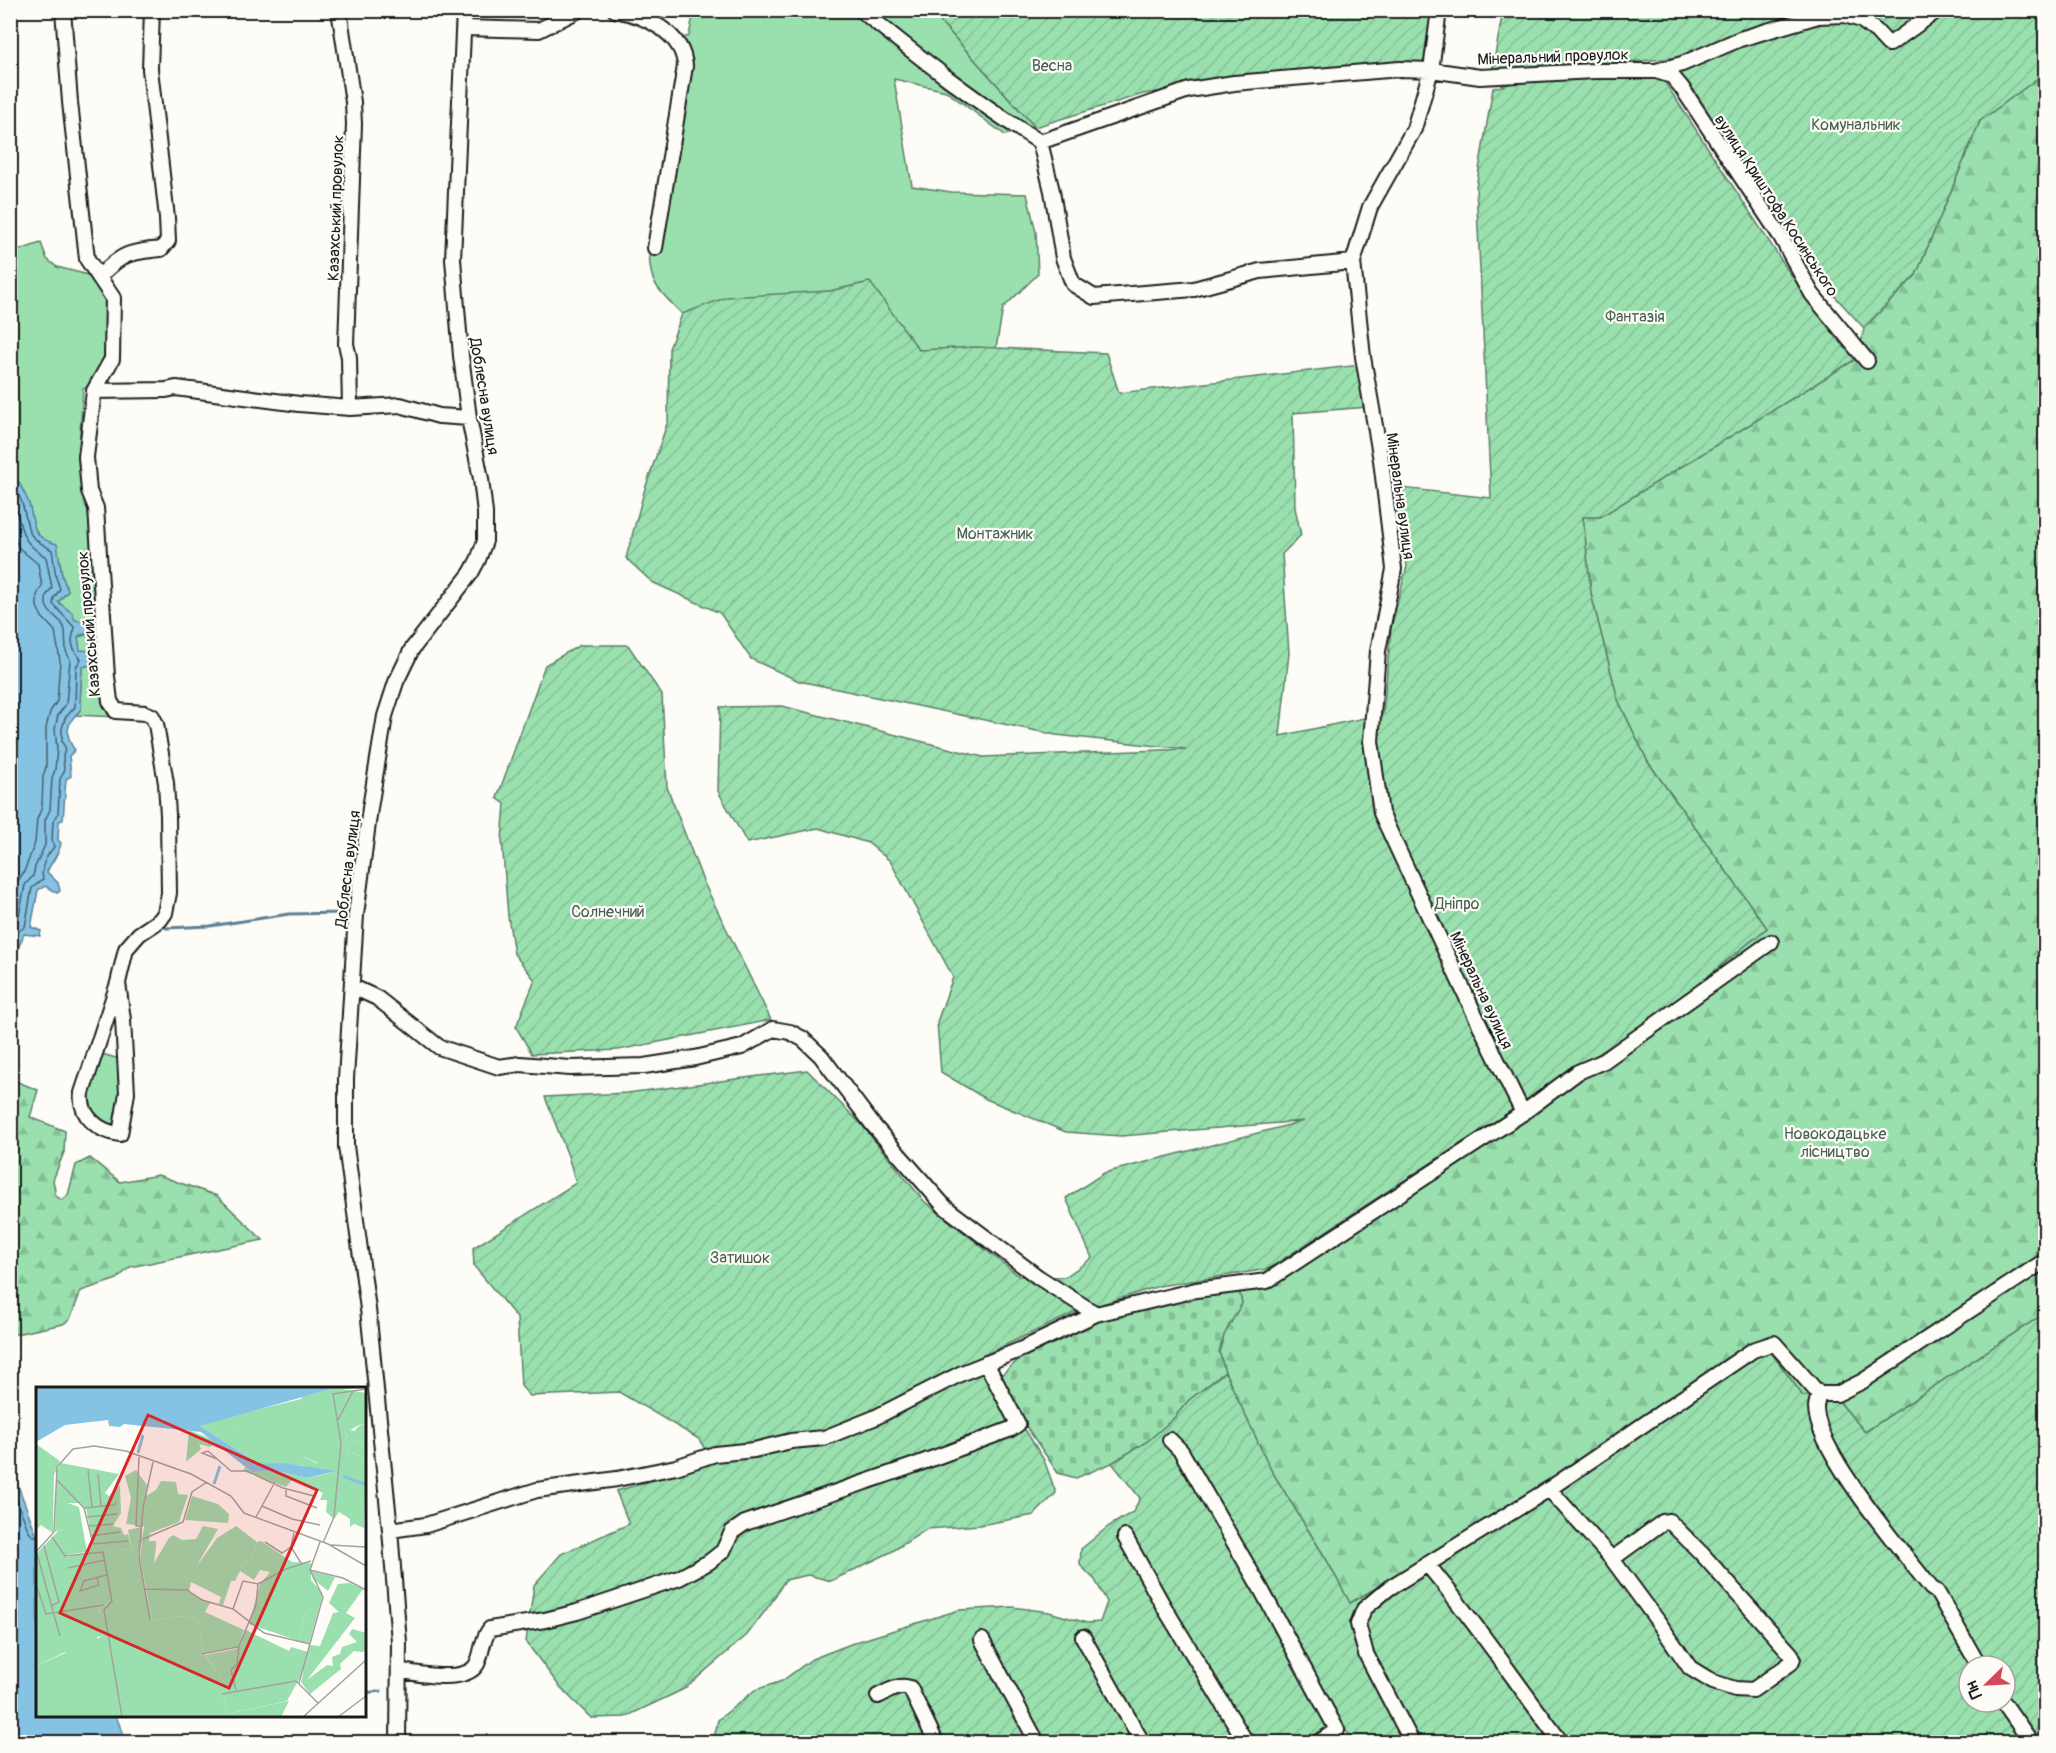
<svg xmlns="http://www.w3.org/2000/svg" width="2056" height="1753" font-family="Pangolin,sans-serif">
<style>
.grass{fill:#99e0ae;stroke:#5a7e65;stroke-width:1.5}
.forest{fill:url(#forest-firs);stroke:#5a7e65;stroke-width:1.5}
.cemetery{fill:url(#cemetery-stones);stroke:#5a7e65;stroke-width:1.5}
.garden{fill:url(#garden-furrows);stroke:#5a7e65;stroke-width:1.5;fill-rule:evenodd}
.water{fill:#85c3e5;stroke:#5b8095;stroke-width:1.5}
.lines{fill:none;stroke-linecap:round;stroke-linejoin:round}
.shore{stroke:#465f6c;stroke-width:1.5}
.stream{stroke:#5b8095;stroke-width:3}
.minor-casing{stroke:#1c1c1c;stroke-width:18}
.minor{stroke:#fdfcf7;stroke-width:14}
.labels{text-anchor:middle;stroke-width:4.5;stroke-linejoin:round;paint-order:stroke}
.street-label{font-size:16px;fill:#1c1c1c;stroke:#fdfcf7}
.park-label{font-size:16px;fill:#48614f;stroke:#fdfcf7}
.inset-river{fill:none;stroke:#85c3e5;stroke-width:3}
.inset-road{fill:none;stroke:#a3a29f;stroke-width:1.5}
.view{fill:#d62828;fill-opacity:0.15;stroke:#d62828;stroke-width:3}
.inset-edge{fill:none;stroke:#1c1c1c;stroke-width:3}
</style>
<defs>
<pattern id="forest-firs" width="22" height="20" patternUnits="userSpaceOnUse" patternTransform="scale(1.5)"><rect width="22" height="20" fill="#99e0ae"/><path d="M5 1l3.5 6h-7zM16 11l3.5 6h-7z" fill="#83c095"/></pattern>
<pattern id="cemetery-stones" width="16" height="16" patternUnits="userSpaceOnUse" patternTransform="scale(1.5)"><rect width="16" height="16" fill="#99e0ae"/><path d="M2 7V4a2 2 0 0 1 4 0v3zM10 15v-3a2 2 0 0 1 4 0v3z" fill="#83c095"/></pattern>
<pattern id="garden-furrows" width="10" height="10" patternUnits="userSpaceOnUse" patternTransform="scale(1.5)"><rect width="10" height="10" fill="#99e0ae"/><path d="M-1 1l2-2M0 10L10 0M9 11l2-2" fill="none" stroke="#83c095"/></pattern>
</defs>
<rect width="100%" height="100%" fill="#fdfcf7"/>
<filter id="ink" filterUnits="userSpaceOnUse"><feTurbulence type="fractalNoise" baseFrequency=".0167" numOctaves="2"/><feDisplacementMap in="SourceGraphic" scale="12" xChannelSelector="R" yChannelSelector="G"/><feConvolveMatrix kernelMatrix="1 2 1 2 8 2 1 2 1" color-interpolation-filters="sRGB"/></filter>
<g filter="url(#ink)">
<path class="grass" d="M694 11H931L1035 127 1005 135 946 91 894 79 912 186 951 192 1027 194 1036 232 1038 274 1003 308 996 348 919 350 869 282 830 291 682 314C673 304 657 291 653 279 646 258 651 237 654 216 662 158 682 98 677 40L689 36Z
M10 233 14 252 41 243 47 259 57 267 96 277 110 299 108 356 93 388H83L80 435 89 518 102 516 108 649 119 717 75 715 81 710 80 702 82 667 90 665 79 650 78 637 96 632 89 622H78L74 620 72 613 58 602 68 591 62 576 60 560 46 542 38 535 33 525 29 504 11 467Z
M102 1054 123 1060 119 1121C112 1126 108 1124 101 1121 73 1109 91 1077 99 1056Z"/>
<path class="forest" d="M2045 72V1313L1865 1432 1836 1398 1803 1396 1761 1339 1546 1491 1350 1603 1326 1559 1271 1470 1225 1372 1219 1352 1224 1335 1242 1303 1239 1291 1268 1269 1666 1010 1767 928 1648 762 1618 700 1591 594 1583 516 1600 517 1859 357 1864 328 1916 275 1980 121Z
M10 1079 38 1090 30 1117 65 1131 64 1152 53 1180 56 1196 62 1200 68 1195 76 1165 90 1158 120 1182 158 1175 217 1196 263 1240 130 1267 117 1279 81 1291 70 1319 63 1324 11 1335Z"/>
<path class="cemetery" d="M1239 1291 1242 1303 1224 1335 1219 1352 1225 1372 1189 1400 1173 1419 1148 1441 1112 1463 1076 1478 1058 1473 1026 1426 999 1377 1023 1356 1100 1319 1191 1294Z"/>
<path class="garden" d="M931 11H1432L1425 65 1290 72 1143 94 1035 127Z
M1503 11H2045V73L1980 121 1916 275 1864 328 1818 278 1762 187 1718 128 1693 89 1665 59 1492 72Z
M1632 74 1664 81 1791 275 1859 357 1600 517H1583L1591 594 1618 700 1648 762 1767 928 1666 1010 1268 1269 1159 1286 1074 1313 980 1357 1044 1460 1056 1493 1034 1515 980 1525 927 1529 891 1552 831 1581 808 1575 785 1580 771 1603 747 1635 684 1689 625 1717 591 1718 560 1687 526 1642 534 1585 561 1554 629 1524 616 1491 713 1463 699 1439 619 1392 530 1396 521 1386 517 1318 474 1266 473 1248 576 1183 568 1156 545 1097 627 1093 807 1070 861 1124 924 1201 1019 1276 1065 1277 1092 1258 1066 1198 1104 1173 1304 1121 1121 1136 1066 1132 986 1099 941 1072 937 1022 953 977 890 861 868 843 818 828 747 843 718 791 720 707 782 706 983 757 1186 749 1056 735 799 681 751 659 720 613 652 582 626 558 644 492 668 421 669 349 682 314 727 297 830 291 870 282 919 350 975 347 1106 353 1119 393 1360 365 1368 407 1293 413 1295 508 1301 535 1282 554 1289 653 1280 736 1383 714 1391 628 1407 566 1393 487 1491 498 1476 187 1493 88 1537 77Z
M580 645H628L662 695 667 787 703 881 771 1020 618 1050 532 1054 516 1027 535 980 514 954 508 916 502 840 505 804 497 798 545 665Z
M2045 1313V1742H1355L1340 1723 1311 1742H736L714 1738 718 1720 755 1690 782 1681 812 1659 856 1642 959 1610 1012 1607 1049 1612 1087 1623 1100 1622 1107 1602 1095 1580 1080 1565 1081 1549 1109 1526 1133 1512 1140 1498 1112 1463 1148 1441 1173 1419 1189 1400 1225 1372 1271 1470 1326 1559 1350 1603 1546 1491 1761 1339 1803 1396 1836 1398 1865 1432ZM1969 1666H2005V1702H1969Z"/>
<path class="water" d="M10 467C17 478 23 490 28 501 36 523 28 537 57 544L62 576 68 591 58 602 72 613 75 620 96 624 98 627 96 632 80 635 78 637 80 650 89 651 90 665 82 667 80 702 82 705C81 711 78 712 74 717 65 727 67 740 75 750L69 756 71 776 66 779 63 820 59 821 58 840 61 843C60 853 51 862 47 872L58 883 60 891 57 893 45 886 38 890 31 927 41 931 40 936 24 934 11 966Z
M11 1467 37 1536 38 1716H116L126 1742H11Z"/>
<g class="lines">
<path class="shore" d="M10 480C15 488 21 497 23 506 30 534 25 535 52 550L56 577 60 589 54 598 53 604 75 628C70 641 71 648 81 659L76 667 75 707 65 718 62 729V742L66 749 63 755 64 772 60 779 58 814 53 821 52 840 54 847C46 856 40 867 43 879L32 888 25 927 19 931 10 947
M10 496C25 524 14 538 46 557L52 588 46 596V605L49 611 61 622 65 630 66 651 70 660 66 704 58 715 55 729 57 749 55 770 52 778 50 810 45 820V845L35 867 33 876 25 885 18 921 10 931
M10 529 19 548 38 564 42 586 37 595V607L42 617 55 631 60 661 57 701 50 712 46 728V767L43 777 42 807 37 819 35 843 24 872 17 882 10 915
M10 1483 29 1532 33 1536H38"/>
<path class="stream" d="M166 928 210 926 289 914 345 913
M364 1693 381 1691
M193 1717 201 1716"/>
<defs>
<path id="minor" d="M63 10 70 102 87 259 113 298 112 359 94 391 86 457 89 491 96 508 107 676 110 701 116 711 145 713 152 716 156 724 166 783 168 815 169 893 165 913 160 920 139 934 126 949 118 983 82 1093C79 1116 99 1132 120 1134L127 1093 123 1020 118 983
M339 10 353 102 354 124 346 344 349 357 350 408
M615 10C645 15 683 33 685 66L655 248
M861 10C919 57 977 103 1040 142L1052 191 1063 258 1073 284 1094 297 1194 289 1260 271 1353 262
M1439 10 1431 70 1414 129 1370 207 1353 262 1363 357 1381 460 1394 569 1378 651 1371 741 1381 813 1475 1015 1523 1113
M464 28 539 30 579 10
M1656 71 1672 76 1682 88 1781 237 1812 294 1867 361
M1040 142 1189 90 1234 83 1400 69 1431 70 1480 77 1595 71H1656L1682 64 1740 39 1818 16 1845 15 1861 20 1876 31 1888 44H1890L1938 10
M100 276C122 253 130 252 161 249L168 241 167 218 150 69 152 10
M94 391 166 390 176 388 299 404 350 408 400 405 439 416 469 418
M353 987 377 998 439 1047 499 1067 520 1064 570 1068 644 1066 695 1058 742 1047 773 1029 790 1032 803 1039 821 1056 873 1125 945 1207 1038 1277 1096 1314
M1819 1394C1818 1398 1816 1404 1816 1408 1816 1451 1903 1552 1931 1588L1937 1592 1979 1666
M1170 1440 1181 1451 1261 1589 1337 1730 1319 1742
M1549 1489 1612 1559 1657 1620 1690 1668 1713 1682 1735 1689 1753 1690 1791 1663 1793 1658 1791 1654 1702 1554 1669 1521 1663 1522 1612 1559
M390 1530 426 1525 537 1490 617 1479 676 1467 715 1454 754 1450 791 1441 824 1438 874 1418 962 1373 1022 1349 1096 1314 1196 1290 1267 1281 1523 1113 1578 1072 1604 1061 1771 942
M1125 1537 1164 1607 1246 1742
M1427 1564C1475 1621 1516 1683 1561 1742
M1083 1637 1142 1742
M982 1640 1037 1742
M399 1670C416 1674 466 1684 477 1664 483 1652 481 1640 490 1629L545 1620 577 1612 679 1578 709 1562 723 1551 732 1532 745 1523 915 1465 1011 1429 1018 1424 986 1363
M878 1696C889 1691 899 1684 910 1688L936 1742
M2003 1702 2031 1742
M398 1742 399 1642 390 1530 368 1309 346 1146V1079L356 915 370 808 385 716 396 682 412 649 471 573 478 560 485 541V513L481 479 469 418 461 356 453 259 464 10
M1412 1742 1366 1654 1358 1624 1364 1609 1389 1588 1549 1489 1753 1350 1774 1343 1819 1394H1837L1863 1381 2046 1260"/>
</defs>
<use href="#minor" class="minor-casing"/>
<use href="#minor" class="minor"/>
</g>
</g>
<g class="labels">
<g class="street-label">
<text transform="translate(1553 56) rotate(-2)" y="6">Мінеральний провулок</text>
<text transform="translate(1777 205) rotate(57)" y="6">вулиця Криштофа Косинського</text>
<text transform="translate(335 208) rotate(-88)" y="6">Казахський провулок</text>
<text transform="translate(485 396) rotate(81)" y="6">Доблесна вулиця</text>
<text transform="translate(1401 496) rotate(82)" y="6">Мінеральна вулиця</text>
<text transform="translate(88 624) rotate(-95)" y="6">Казахський провулок</text>
<text transform="translate(347 869) rotate(-83)" y="6">Доблесна вулиця</text>
<text transform="translate(1482 990) rotate(65)" y="6">Мінеральна вулиця</text>
</g>
<g class="park-label">
<text x="1052" y="71">Весна</text>
<text x="1856" y="130">Комунальник</text>
<text x="1635" y="322">Фантазія</text>
<text x="995" y="539">Монтажник</text>
<text x="1457" y="909">Дніпро</text>
<text x="608" y="917">Солнечний</text>
<text x="1835" y="1139">Новокодацьке<tspan x="1835" dy="18">лісництво</tspan></text>
<text x="740" y="1263">Затишок</text>
</g>
</g>
<g transform="translate(36 1387)">
<rect width="330" height="330" fill="#fdfcf7"/>
<path d="M306 2 330 6V38L325 37 309 46 312 48 306 56 200 41 192 35V30ZM319 54 330 61V71L311 64ZM0 57 24 74 18 88 17 146 5 138 0 143ZM209 80 216 85 241 84 273 91 271 98 256 93 250 100 207 84ZM225 154 256 175 275 176V193L287 207 273 257 263 254 269 226 224 197 234 185 224 183 218 193 204 184 208 176 216 174 221 155Z" fill="#99e0ae"/>
<path d="M302 0 320 2H307L313 6 303 29 293 26V37L301 40 306 56 312 48 304 40 318 44 325 37 330 38V61L319 54 311 64 330 71 328 141 318 137 314 140V132L303 125 298 132 290 125 291 113H284L287 106 271 98 273 91 297 85 261 79 282 76 267 69 237 78 223 77 164 39 192 30 200 41 227 36 235 31 260 27 266 10ZM153 43 180 54 174 60 163 57 165 62 150 75ZM20 112 43 120 51 165 30 168 25 142 19 145ZM96 162 102 166 116 233 144 229 163 233 167 266 184 288 191 327 253 314 245 330H0V279L67 249 63 221 74 216 68 164Z" fill="#99e0ae"/>
<path d="M267 69 284 78H237L242 73Z" fill="#99e0ae"/>
<path d="M105 140 107 152 102 167 96 162 92 143Z" fill="#99e0ae"/>
<path d="M25 76 83 87 69 106 73 109 84 98 85 126 77 139 85 141 88 148 92 147 96 162 69 164 76 215 63 221 68 249 61 250 62 261 34 272 29 265 0 279V167L25 141 31 170 52 165V159L57 158 50 121 43 116H23L20 112V85ZM100 83 111 98 110 109 120 103 125 94 140 95 142 107 152 108 143 135 114 146 113 154H120V159L118 176 133 151 137 148 146 153 160 152 167 139 182 142 160 180 181 151 200 139 221 155 216 174 208 176 199 194H195L187 218 183 217 185 210 155 195 153 205 174 216 169 225 208 243 202 260 167 266 163 233 144 229 116 233 104 171 108 139 90 137 95 111 89 89ZM156 109 182 117 193 127 192 136 149 133ZM275 184 299 190 292 204 277 192ZM240 192 265 197 269 226 263 254 213 237 224 197ZM314 196 327 202 310 226 319 231 271 293 291 278 297 279 296 270 304 267 306 260 321 255 313 247 316 242 330 246V261L327 265 318 264 304 277 305 282 274 307 265 295 274 258 284 259 297 226 303 225 293 216 302 197ZM210 243 253 264 255 260 272 265 268 283 251 314 191 327 184 288 169 268 200 262Z" fill="#99e0ae"/>
<path d="M0 0H302L164 39 223 77 247 76 300 84 272 91 241 84 216 85 165 45 88 37 84 40 73 39 72 33 29 38 0 55Z" fill="#85c3e5"/>
<path class="inset-river" d="M102 66 107 48M307 89 330 98M178 97 184 79"/>
<path class="inset-road" d="M302 33 317 4M103 70 100 139H107M181 72 166 66 172 64 195 84H211L247 101 278 109M52 83 56 120M62 87 65 119M21 93 48 121 57 157 92 154M250 101V109L281 121M226 119 256 132 284 138M48 121 79 118 80 115M51 130 81 127M220 130 239 95M53 139 77 137M258 146 255 160 265 176M55 149 84 145M16 150 29 169 67 165 76 214 68 223 86 330M107 152 147 135 156 105 171 95M229 155 246 166 255 160M287 156 298 130 305 56 297 7 330 2M295 158 330 160M8 159 23 215 15 219M0 165 18 145 21 80 37 62 58 59 90 64 155 87 195 109 208 126 292 157 330 179M1 167 24 249M32 181 69 173M274 183 307 191 330 203M61 191 63 198 44 204 48 194 71 188M0 197 10 227 68 218M108 202 151 203 166 213 197 222 228 246 274 257M197 222 207 194 222 197 250 182 275 174M114 233 103 170 107 121 117 75M166 267 202 260M263 296 287 210 274 183 284 155M200 303 195 283 201 277 203 259 220 218 222 197M186 307 260 294 282 316M267 330 330 273M302 330 330 309"/>
<path class="view" d="M112 28 281 103 193 301 24 226Z"/>
<rect width="330" height="330" class="inset-edge"/>
</g>
<rect width="2056" height="1753" fill="none" stroke="#fdfcf7" stroke-width="36"/>
<rect x="18" y="18" width="2020" height="1717" fill="none" stroke="#1c1c1c" stroke-width="2" filter="url(#ink)"/>
<g transform="translate(1987 1684) rotate(246)"><circle r="28" fill="#fdfcf7" stroke="#a3a29f" stroke-width="1.5"/>
<path d="M0-4.5L10 22L0 15L-10 22Z" fill="#d1495b"/>
<text y="-9" font-size="16" font-weight="bold" text-anchor="middle" fill="#1c1c1c">Пн</text>
</g>
</svg>
